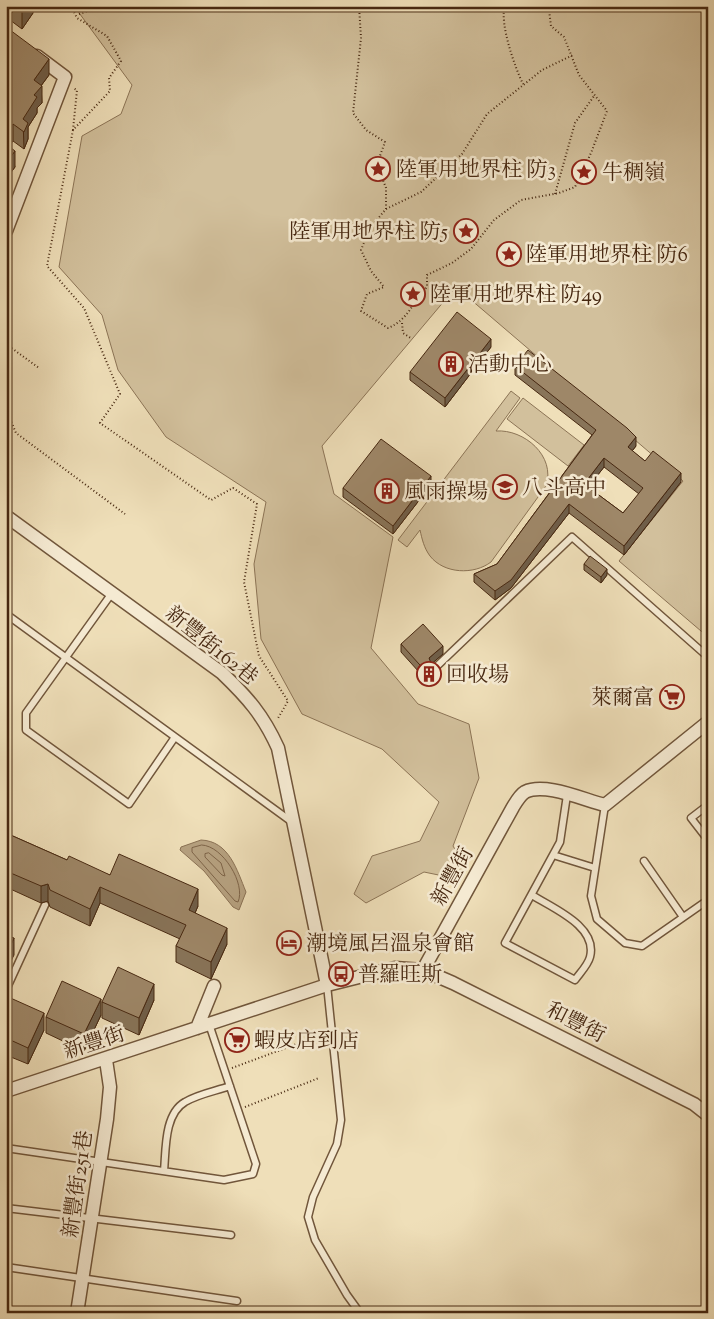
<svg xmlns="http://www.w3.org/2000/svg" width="714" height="1319" font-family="'Sorts Mill Goudy','Noto Serif TC',serif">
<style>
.green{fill:#d2c09c;stroke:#8c7456}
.water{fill:#b6a180;stroke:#8a7154}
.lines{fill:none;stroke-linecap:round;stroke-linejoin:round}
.shore{stroke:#7e6448;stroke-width:1}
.service-casing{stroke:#71563b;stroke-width:9}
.minor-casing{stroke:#71563b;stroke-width:15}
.path{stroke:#472811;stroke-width:2;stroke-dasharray:1 2.5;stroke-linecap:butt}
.service{stroke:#f5ead2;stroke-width:6}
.minor{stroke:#f5ead2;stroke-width:12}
.wall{fill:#887459;stroke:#472811;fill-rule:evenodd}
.shaded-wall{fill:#6f5e49;stroke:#472811}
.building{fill:#9e8768;stroke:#472811;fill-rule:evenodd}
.labels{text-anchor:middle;stroke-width:5;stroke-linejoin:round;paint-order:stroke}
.poi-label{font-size:21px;fill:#472811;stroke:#f5ead2;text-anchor:start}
.street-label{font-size:21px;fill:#472811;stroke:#f5ead2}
</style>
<rect width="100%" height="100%" fill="#efdfb9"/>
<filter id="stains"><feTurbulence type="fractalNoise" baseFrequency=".004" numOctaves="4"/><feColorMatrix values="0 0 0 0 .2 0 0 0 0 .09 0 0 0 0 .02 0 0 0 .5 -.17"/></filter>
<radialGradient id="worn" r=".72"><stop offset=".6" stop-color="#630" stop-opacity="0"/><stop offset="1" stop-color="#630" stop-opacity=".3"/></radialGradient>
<path class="green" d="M74 6H708V637L619 561 683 481 456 287 322 446 334 494 393 537 371 648 418 704 469 724 479 778 453 846 465 866 458 879 424 872 366 903 354 894 372 856 420 841 439 802 382 749 302 714 261 639 254 564 266 502 166 437 118 370 102 315 59 267 82 136 121 114 132 85Z
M511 391 520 398 496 431C524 429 556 456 546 486L491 562C474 575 444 574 430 556 424 548 422 539 420 530L407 547 398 540Z
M523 398 584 445 568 466 507 419Z"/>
<path class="water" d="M201 840C229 841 237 870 246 892L239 910 233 907 204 871 180 850 181 847Z"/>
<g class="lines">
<path class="shore" d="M202 845C223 846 246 884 238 902L235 901 192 852V848Z
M209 853 221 863 225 876 222 875 205 857V854Z"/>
<defs>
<path id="service" d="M112 593 26 713V730L129 804 175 737
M6 614 292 822
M435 668 572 537 708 657
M605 805 591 896 597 919 625 943 642 946 708 900
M708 805 691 818 708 840
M553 855 595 868
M644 861 683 917
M532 895C552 908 598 926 590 957 588 965 580 973 575 980L505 943 560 842 567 795
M327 985 341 1120 337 1144 313 1197 308 1217 315 1240 347 1295 360 1313
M6 990 45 905
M6 1148 224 1180 253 1174 256 1164 209 1024
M164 1171C166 1150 164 1114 185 1102 198 1094 216 1091 230 1086
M6 1208 231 1235
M6 1267 237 1301"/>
<path id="minor" d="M6 231 65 77 37 56
M6 516 222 673C248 698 263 715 278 748L327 985
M423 970 513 807C516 802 520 795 525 792 545 782 584 800 605 805L708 722
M197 1028 214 986
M6 1091 327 985 395 968 423 970 453 983 694 1104 708 1115
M77 1313 107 1119 110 1087 106 1060"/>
</defs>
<use href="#service" class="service-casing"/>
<use href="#minor" class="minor-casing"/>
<path class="path" d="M71 6 77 18 107 36 121 61 109 78 110 91 73 130 77 90 73 88
M359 6 361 38 353 113 366 130 385 142 377 164 386 188V209L370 228 361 250 371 271 384 287 367 294 361 311 388 328C408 320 412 303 427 287V275L452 263 471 249 494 220 521 200 559 193 575 187 591 153 607 111 579 75 564 37 551 26 549 10 552 6
M505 6C499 22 515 68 523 84
M79 14 104 6
M73 130 47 266 84 308 120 394 100 423 211 500 233 488 257 504 244 582 259 656 288 701 277 720
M555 194 575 123 594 96
M386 209 421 192 462 154 487 114 542 70 573 55
M402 323 403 333 412 339
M6 344 39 368
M6 409 16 433 125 514
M232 1068 302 1042
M245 1107 319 1078"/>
<use href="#service" class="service"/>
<use href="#minor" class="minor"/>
</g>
<path class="wall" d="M6 6H33V13L22 29 6 17Z
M6 27 49 75 41 86 42 103 37 108V113L28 127V139L24 149 13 141 9 146 15 167 6 179Z
M491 347 445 407 410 380V372Z
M515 366 636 446 632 451 645 461 681 482 624 555 569 513 511 588 495 600 474 582V574L497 564 592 435 515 375ZM604 467 639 494 623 513 588 487Z
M431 485 393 534 343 497V488Z
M584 564 607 575 601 583 584 570Z
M401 644 443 654 432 663 437 674 428 682 401 652Z
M6 833 67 860 198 906 195 913 227 944 211 979 176 962V946L180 939 100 903 90 926 50 907 48 901 41 903 6 887Z
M6 996 44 1030 28 1064 6 1055Z
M154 1000 139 1035 102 1018V1002Z
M101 1015 84 1051 46 1033V1017Z"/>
<path class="shaded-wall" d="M26 6H33V13L22 29V12Z
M49 59V75L37 91 42 86V103L37 108V113L28 127V139L24 149 23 119 34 80Z
M13 124V141L6 149V133Z
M15 151V167L6 179V163Z
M491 339V347L445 407V398Z
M636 437V446L628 456V447Z
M604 458V467L584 493V484Z
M681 473V482L624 555V546Z
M431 476V485L393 534V526Z
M569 504V513L511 588 495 600V591Z
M607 569V575L601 583V577Z
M443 646V654L429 666V658Z
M437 666V674L428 682V674Z
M48 884V901L41 903V886Z
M100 887V903L90 926V909Z
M198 889V906L189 927V910Z
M227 928V944L211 979V962Z
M14 938V955L6 971V955Z
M154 984V1000L139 1035V1018Z
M101 999V1015L84 1051V1034Z
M44 1013V1030L28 1064V1048Z"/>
<path class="building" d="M14 6H26L22 12Z
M6 27 49 59 34 80 42 86 34 95 37 97 23 119 28 123 24 132 13 124 6 133Z
M6 144 15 151 6 163Z
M457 312 491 339 445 398 410 372Z
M528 350 627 428 636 437 628 447 645 461 653 451 681 473 624 546 569 504 511 580 495 591 474 574 497 564 596 430 515 366ZM604 458 643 488 623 513 584 484Z
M381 439 431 476 393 526 343 488Z
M590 556 607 569 601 577 584 564Z
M423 624 443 646 429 658 431 663 437 666 428 674 401 644Z
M6 833 67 860 69 856 110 875 119 854 198 889 189 910 227 928 211 962 176 946 186 925 100 887 90 909 50 890 48 884 41 886 6 871Z
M6 935 14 938 6 955Z
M118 967 154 984 139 1018 102 1002Z
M62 981 101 999 84 1034 46 1017Z
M6 996 44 1013 28 1048 6 1038Z"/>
<defs>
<symbol id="sight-ring" viewBox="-11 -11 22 22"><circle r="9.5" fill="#f5ead2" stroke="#8f2418" stroke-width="1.5"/><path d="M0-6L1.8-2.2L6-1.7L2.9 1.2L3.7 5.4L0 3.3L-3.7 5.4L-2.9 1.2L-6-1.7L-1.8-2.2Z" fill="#8f2418"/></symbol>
<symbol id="building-ring" viewBox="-11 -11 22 22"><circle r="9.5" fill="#f5ead2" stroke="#8f2418" stroke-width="1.5"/><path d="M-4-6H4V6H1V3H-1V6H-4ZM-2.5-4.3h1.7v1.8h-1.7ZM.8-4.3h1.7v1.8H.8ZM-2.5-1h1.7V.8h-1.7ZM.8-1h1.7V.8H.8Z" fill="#8f2418"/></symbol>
<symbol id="school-ring" viewBox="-11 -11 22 22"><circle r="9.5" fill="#f5ead2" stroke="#8f2418" stroke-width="1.5"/><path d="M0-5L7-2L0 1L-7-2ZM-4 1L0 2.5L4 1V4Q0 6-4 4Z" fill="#8f2418"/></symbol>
<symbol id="supermarket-ring" viewBox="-11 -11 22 22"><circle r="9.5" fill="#f5ead2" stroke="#8f2418" stroke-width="1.5"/><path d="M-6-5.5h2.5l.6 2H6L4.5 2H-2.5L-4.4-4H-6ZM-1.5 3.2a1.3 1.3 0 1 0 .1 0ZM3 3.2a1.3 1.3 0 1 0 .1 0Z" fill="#8f2418"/></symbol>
<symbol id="hotel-ring" viewBox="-11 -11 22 22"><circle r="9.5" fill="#f5ead2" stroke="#8f2418" stroke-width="1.5"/><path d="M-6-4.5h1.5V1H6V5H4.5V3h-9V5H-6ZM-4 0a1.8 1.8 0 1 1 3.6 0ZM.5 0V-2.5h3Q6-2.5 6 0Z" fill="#8f2418"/></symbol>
<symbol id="bus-ring" viewBox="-11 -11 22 22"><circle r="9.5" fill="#f5ead2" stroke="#8f2418" stroke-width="1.5"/><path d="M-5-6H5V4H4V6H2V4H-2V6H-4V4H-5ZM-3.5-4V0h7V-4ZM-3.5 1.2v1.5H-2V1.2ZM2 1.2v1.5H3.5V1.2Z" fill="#8f2418"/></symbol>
</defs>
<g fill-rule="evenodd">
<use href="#sight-ring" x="364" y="155" width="28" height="28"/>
<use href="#sight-ring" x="570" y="158" width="28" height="28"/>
<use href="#sight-ring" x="452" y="217" width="28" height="28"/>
<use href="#sight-ring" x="495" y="240" width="28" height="28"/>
<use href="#sight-ring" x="399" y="280" width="28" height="28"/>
<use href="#building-ring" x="437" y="350" width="28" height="28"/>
<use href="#school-ring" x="491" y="473" width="28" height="28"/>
<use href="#building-ring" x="373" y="477" width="28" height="28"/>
<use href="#building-ring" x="415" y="660" width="28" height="28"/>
<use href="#supermarket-ring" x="658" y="683" width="28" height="28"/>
<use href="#hotel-ring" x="275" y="929" width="28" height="28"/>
<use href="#bus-ring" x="327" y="960" width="28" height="28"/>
<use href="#supermarket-ring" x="223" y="1026" width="28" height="28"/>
</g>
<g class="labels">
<g class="poi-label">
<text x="396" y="176">陸軍用地界柱 防3</text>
<text x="602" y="179">牛稠嶺</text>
<text x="448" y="238" text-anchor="end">陸軍用地界柱 防5</text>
<text x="526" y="261">陸軍用地界柱 防6</text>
<text x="430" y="301">陸軍用地界柱 防49</text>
<text x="468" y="371">活動中心</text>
<text x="522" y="494">八斗高中</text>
<text x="404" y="498">風雨操場</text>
<text x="446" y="681">回收場</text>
<text x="654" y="704" text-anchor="end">萊爾富</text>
<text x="306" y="950">潮境風呂溫泉會館</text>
<text x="358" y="981">普羅旺斯</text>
<text x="254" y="1047">蝦皮店到店</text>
</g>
<g class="street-label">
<text transform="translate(212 645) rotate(39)" y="7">新豐街162巷</text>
<text transform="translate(452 876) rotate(-61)" y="7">新豐街</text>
<text transform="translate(576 1022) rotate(27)" y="7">和豐街</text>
<text transform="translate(94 1042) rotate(-18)" y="7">新豐街</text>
<text transform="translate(77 1184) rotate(-82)" y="7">新豐街251巷</text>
</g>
</g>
<rect width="714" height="1319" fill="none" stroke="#efdfb9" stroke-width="25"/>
<rect x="8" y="8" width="699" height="1304" fill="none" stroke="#472811" stroke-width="2.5"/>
<rect x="12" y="12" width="689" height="1294" fill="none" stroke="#472811"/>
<rect width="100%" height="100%" filter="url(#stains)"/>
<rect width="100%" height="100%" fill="url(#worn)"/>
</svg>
